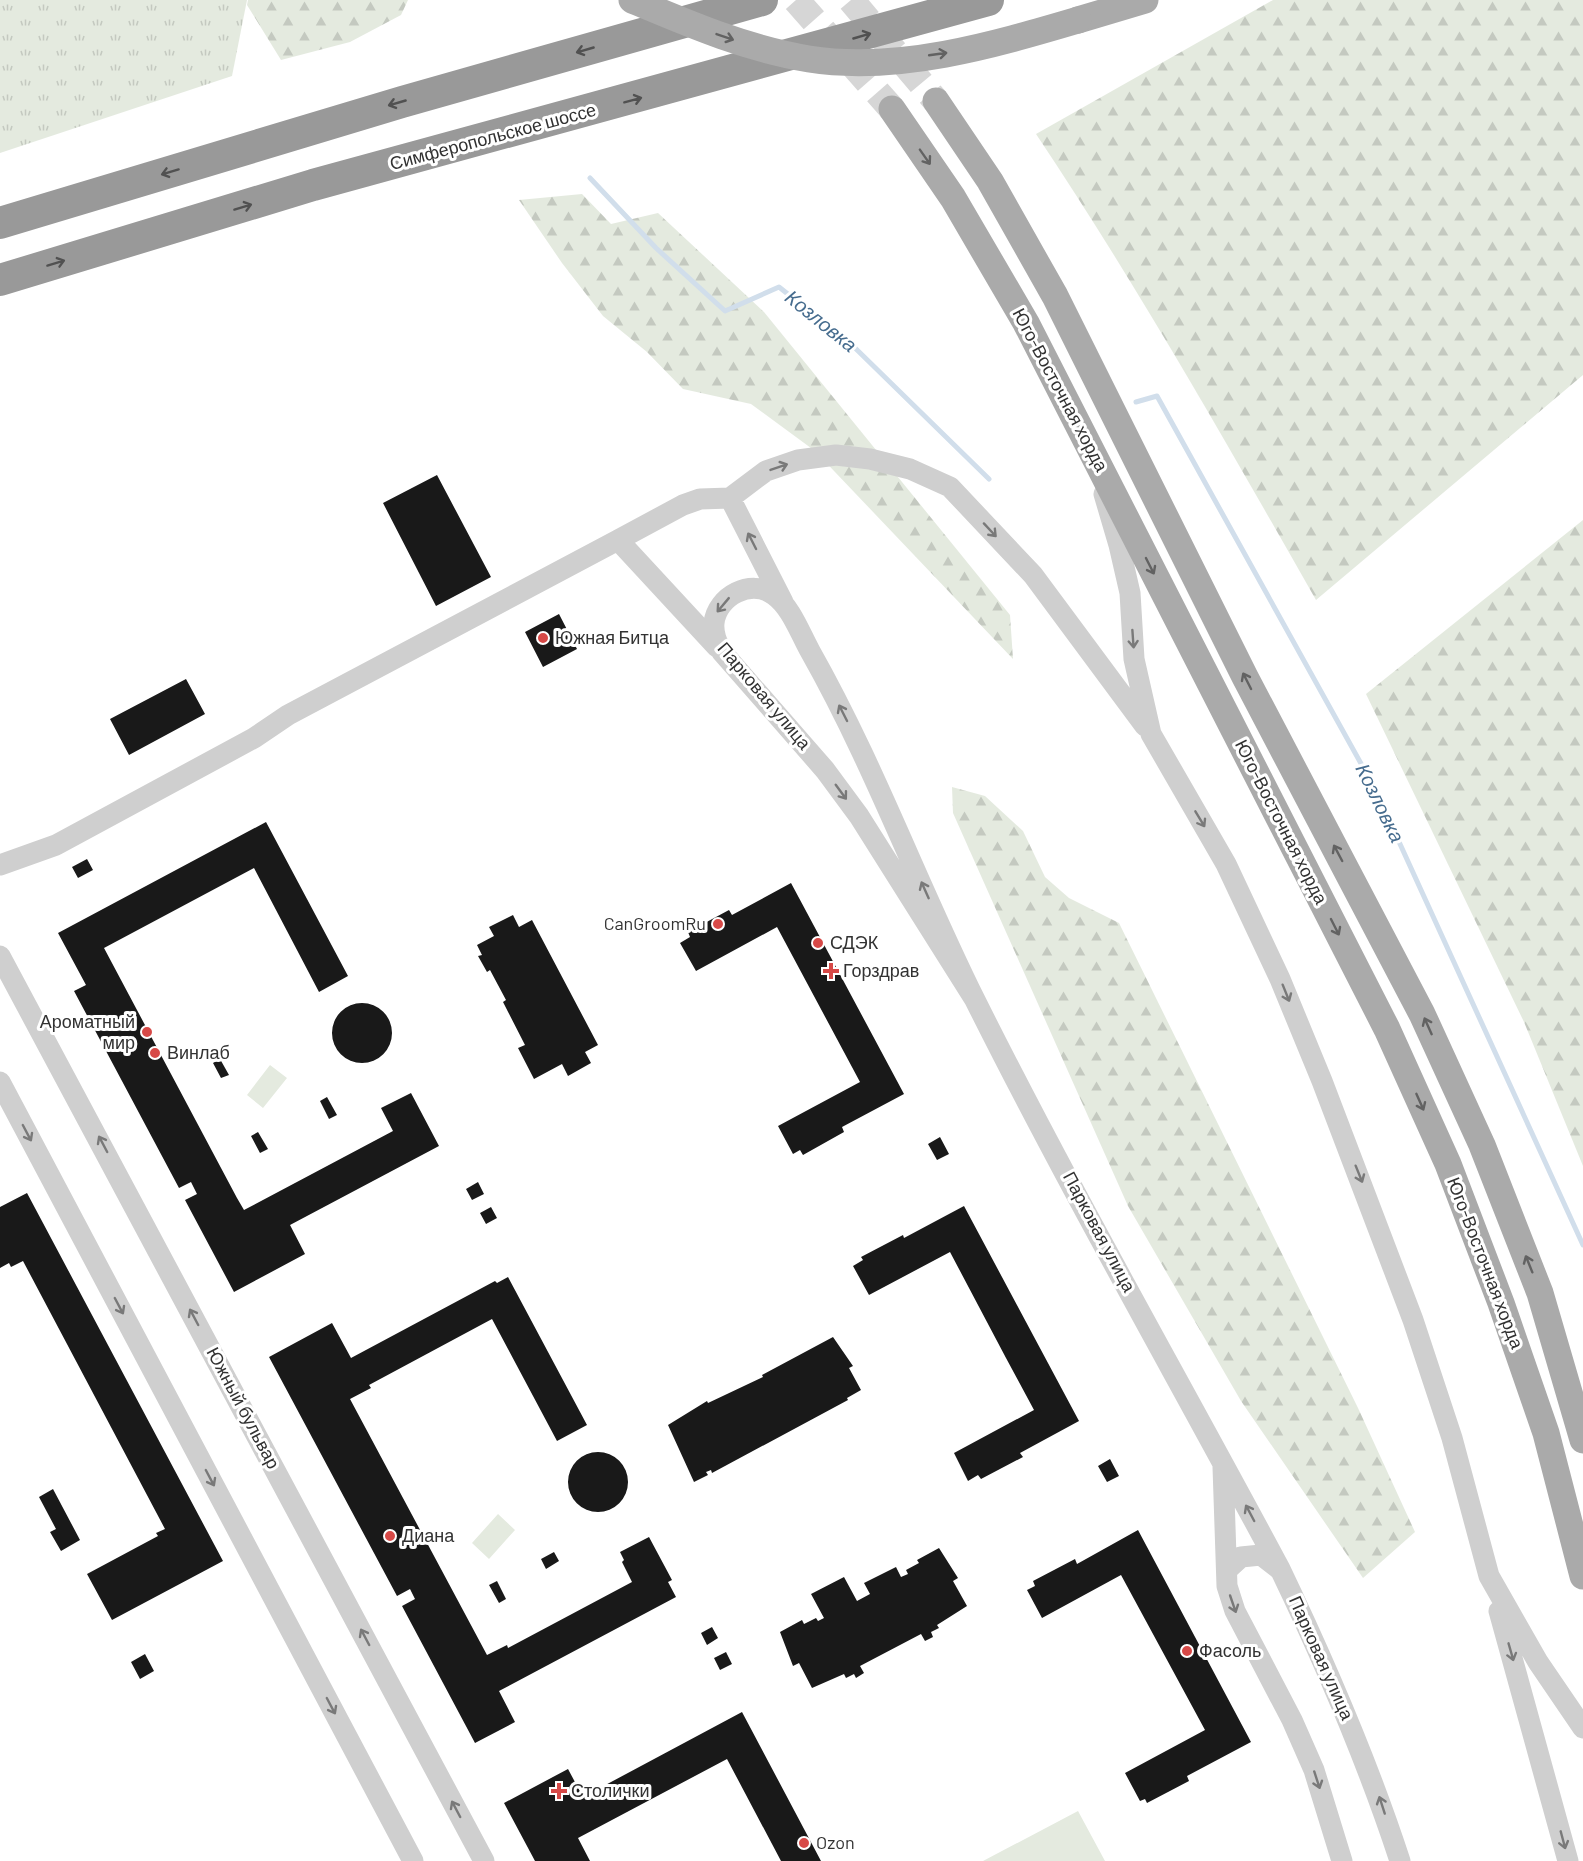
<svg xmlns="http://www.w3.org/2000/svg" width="1583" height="1861" font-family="Barlow,sans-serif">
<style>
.grass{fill:url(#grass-tufts)}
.forest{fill:url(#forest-firs)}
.pitch{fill:#e4eadf}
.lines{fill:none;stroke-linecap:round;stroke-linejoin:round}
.stream{stroke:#d1deeb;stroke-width:5}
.building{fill:#191919}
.major-tunnel{stroke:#d6d6d6;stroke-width:27;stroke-dasharray:27 14;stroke-linecap:butt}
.minor{stroke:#cfcfcf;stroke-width:21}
.major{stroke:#aaa;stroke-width:27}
.highway{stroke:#999;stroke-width:32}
.major-bridge{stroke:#aaa;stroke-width:27}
.oneway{stroke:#515151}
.oneway2{stroke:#626262}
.oneway3{stroke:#797979}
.poi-dot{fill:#d74947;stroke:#fff;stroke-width:2}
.labels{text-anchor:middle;stroke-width:6;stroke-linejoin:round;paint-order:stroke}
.street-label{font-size:18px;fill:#323232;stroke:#fff}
.poi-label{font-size:18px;fill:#323232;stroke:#fff;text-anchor:start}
.water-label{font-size:20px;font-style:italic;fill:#466c8e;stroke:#fff}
</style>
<defs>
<pattern id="grass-tufts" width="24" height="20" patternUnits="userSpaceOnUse" patternTransform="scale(1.5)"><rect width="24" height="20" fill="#e4eadf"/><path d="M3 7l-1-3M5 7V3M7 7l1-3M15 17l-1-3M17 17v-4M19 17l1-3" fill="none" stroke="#c4c9c0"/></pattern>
<pattern id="forest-firs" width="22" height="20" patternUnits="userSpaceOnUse" patternTransform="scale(1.5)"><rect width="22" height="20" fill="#e4eadf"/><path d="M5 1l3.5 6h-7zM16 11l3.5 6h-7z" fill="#c4c9c0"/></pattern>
</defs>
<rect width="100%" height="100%" fill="#fff"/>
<path class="grass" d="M0 0H247L232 76 0 153Z"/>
<path class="forest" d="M248 0H408L401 15 350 42 281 60 247 5Z
M1273 0H1583V375L1316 600C1226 442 1137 285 1036 134Z
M582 194 611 224 658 213 764 312 1010 615 1013 659 815 451 751 404 683 389 647 352 603 316 562 263 519 200Z
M1583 520V1166L1524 1022 1366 694Z
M952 787 985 796 1023 831 1045 877 1069 898 1119 923 1358 1408 1415 1532 1363 1578 1241 1401 1128 1206 953 813Z"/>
<path class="pitch" d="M270 1065 287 1078 263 1108 247 1095Z
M498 1514 515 1530 489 1559 472 1543Z
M1078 1811 1105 1861H983Z"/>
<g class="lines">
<path class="stream" d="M590 178 656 248 725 311 779 287 852 345 989 479
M1136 402 1157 396 1374 787 1583 1245"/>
</g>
<path class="building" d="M437 475 491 577 436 606 383 503Z
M559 614 577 649 543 667 525 632Z
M186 679 205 714 129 755 110 719Z
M266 822 348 976 319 992 254 868 104 948 237 1198 244 1210 393 1131 381 1108 411 1093 439 1146 290 1225 305 1254 234 1292 185 1200 197 1194 191 1182 179 1188 74 991 86 985 58 933Z
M87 859 93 870 78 878 72 867Z
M791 883 904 1094 842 1127 844 1132 803 1155 800 1150 793 1154 778 1126 860 1082 777 927 696 971 680 943 690 937 688 932 729 910 732 915Z
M513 915 519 927 532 920 598 1045 585 1052 591 1063 568 1076 562 1064 534 1079 518 1048 525 1045 503 1002 506 1000 490 970 487 972 478 956 482 955 477 945 494 936 489 927Z
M332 1033a30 30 0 1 1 60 0a30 30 0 1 1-60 0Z
M220 1059 229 1075 221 1078 213 1063Z
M327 1097 337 1115 329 1119 320 1101Z
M258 1132 268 1149 260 1153 251 1136Z
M940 1137 949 1154 937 1160 928 1144Z
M478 1182 484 1194 472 1200 466 1189Z
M27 1193 223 1561 112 1620 87 1574 158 1536 156 1533 165 1529 23 1261 11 1267 9 1263 0 1268V1207Z
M964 1206 1079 1421 1020 1453 1023 1457 981 1479 978 1475 968 1481 954 1453 1034 1410 1006 1358 950 1252 869 1295 853 1266 863 1260 861 1257 903 1235 904 1238Z
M491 1207 497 1218 486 1224 480 1213Z
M508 1277 587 1425 557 1441 492 1319 369 1385 371 1388 350 1399 487 1655 507 1645 508 1648 632 1582 622 1562 624 1560 620 1552 649 1537 672 1580 668 1582 676 1597 499 1691 515 1722 475 1743 402 1606 415 1599 410 1589 397 1596 269 1357 332 1323 351 1358 495 1281 497 1283Z
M833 1337 853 1366 849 1368 861 1390 847 1398 848 1400 712 1473 711 1470 706 1472 708 1475 694 1482 668 1425 707 1401 708 1403 763 1377 762 1375Z
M568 1482a30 30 0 1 1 60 0a30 30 0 1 1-60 0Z
M1110 1459 1119 1476 1107 1482 1098 1466Z
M53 1489 80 1540 61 1551 50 1532 56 1529 39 1497Z
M1138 1530 1251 1742 1187 1776 1189 1781 1147 1803 1145 1799 1140 1801 1125 1773 1205 1730 1121 1575 1042 1618 1027 1590 1035 1586 1033 1581 1075 1559 1077 1564Z
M939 1548 958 1578 953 1581 967 1606 937 1625 939 1628 931 1632 933 1637 925 1641 921 1634 860 1666 864 1673 856 1678 854 1674 846 1678 844 1674 812 1688 799 1663 793 1666 780 1632 802 1620 804 1624 816 1618 818 1621 824 1618 811 1594 844 1577 857 1601 870 1594 864 1583 896 1567 901 1577 908 1574 906 1570 919 1563 917 1560Z
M554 1552 559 1561 546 1569 541 1559Z
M497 1581 506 1599 499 1603 489 1585Z
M712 1627 718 1638 707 1645 701 1633Z
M726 1652 732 1664 720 1670 714 1658Z
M145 1654 154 1671 140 1679 131 1662Z
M742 1712 821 1861H781L727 1759 578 1838 590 1861H535L504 1803 568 1769 583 1797Z"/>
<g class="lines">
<path class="major-tunnel" d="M796 0 892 109
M851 0 936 101"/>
<path class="minor" d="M1104 494 1119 545 1130 593 1134 659 1151 734 1226 864 1280 979 1322 1081 1413 1320 1452 1438 1489 1576 1538 1662 1583 1728
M730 498 783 602
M618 540 683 505 700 499 730 498 766 471 798 460 836 455 870 459 910 469 950 487 1033 575 1145 726
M0 865 56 845 254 738 288 715 618 540 717 647
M0 956 484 1861
M975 1000 859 816 825 770 722 652C717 642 713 634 714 623 717 596 751 578 774 595 791 607 800 633 810 651 874 764 918 886 976 1002 1072 1194 1179 1380 1280 1569 1326 1665 1367 1760 1400 1861
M0 1082 413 1861
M1223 1467 1227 1586 1235 1611 1292 1720 1314 1770 1342 1861
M1228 1569 1241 1557 1261 1555 1279 1569
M1499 1611 1568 1861"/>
<path class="major" d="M1078 20 1145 0
M936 101 990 181 1055 296 1245 677 1422 1014 1482 1145 1540 1293 1583 1440
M892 109 953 198 1026 323 1387 1029 1448 1164 1501 1303 1546 1433 1583 1576"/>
<path class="highway" d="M0 223 402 102 762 0
M0 280 313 185 988 0"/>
<path class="major-bridge" d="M632 0C689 24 747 49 809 59 898 73 993 45 1078 20"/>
</g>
<defs><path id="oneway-shaft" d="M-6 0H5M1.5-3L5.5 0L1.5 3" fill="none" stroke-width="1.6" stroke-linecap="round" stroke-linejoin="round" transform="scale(1.5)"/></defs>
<g class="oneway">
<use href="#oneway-shaft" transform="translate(862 36) rotate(-16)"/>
<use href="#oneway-shaft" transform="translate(585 50) rotate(164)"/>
<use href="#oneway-shaft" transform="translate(633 100) rotate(-15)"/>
<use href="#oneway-shaft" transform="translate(397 103) rotate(164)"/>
<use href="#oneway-shaft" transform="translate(170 172) rotate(163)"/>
<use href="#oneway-shaft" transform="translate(243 207) rotate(-17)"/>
<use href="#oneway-shaft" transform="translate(56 263) rotate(-17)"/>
</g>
<g class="oneway2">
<use href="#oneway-shaft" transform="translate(725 37) rotate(19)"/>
<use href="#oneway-shaft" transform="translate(938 54) rotate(-8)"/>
<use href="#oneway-shaft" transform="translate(925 157) rotate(55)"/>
<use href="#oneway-shaft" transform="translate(1150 566) rotate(63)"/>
<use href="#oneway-shaft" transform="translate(1247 681) rotate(-117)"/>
<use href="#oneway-shaft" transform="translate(1338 853) rotate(-118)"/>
<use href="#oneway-shaft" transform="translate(1335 927) rotate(63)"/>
<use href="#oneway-shaft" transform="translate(1428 1026) rotate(-114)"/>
<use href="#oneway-shaft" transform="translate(1420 1102) rotate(66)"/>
<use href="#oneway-shaft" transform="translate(1529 1264) rotate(-112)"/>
</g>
<g class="oneway3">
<use href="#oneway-shaft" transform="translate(779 467) rotate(-19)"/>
<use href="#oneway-shaft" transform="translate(990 530) rotate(47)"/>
<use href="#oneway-shaft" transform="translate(752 541) rotate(-117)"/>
<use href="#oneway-shaft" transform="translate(723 605) rotate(130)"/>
<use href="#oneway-shaft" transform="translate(1133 639) rotate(86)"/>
<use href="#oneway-shaft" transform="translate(843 713) rotate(-117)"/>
<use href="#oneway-shaft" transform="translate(841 792) rotate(54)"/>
<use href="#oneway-shaft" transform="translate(1200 819) rotate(59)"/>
<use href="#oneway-shaft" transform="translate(925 890) rotate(-114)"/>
<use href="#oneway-shaft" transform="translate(1286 993) rotate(68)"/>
<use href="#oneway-shaft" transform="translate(27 1133) rotate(62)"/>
<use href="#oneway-shaft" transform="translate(103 1144) rotate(-118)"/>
<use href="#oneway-shaft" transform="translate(1359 1174) rotate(68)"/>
<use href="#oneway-shaft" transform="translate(119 1306) rotate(62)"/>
<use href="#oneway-shaft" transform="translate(194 1317) rotate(-118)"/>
<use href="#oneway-shaft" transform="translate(210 1478) rotate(62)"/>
<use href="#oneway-shaft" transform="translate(1250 1513) rotate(-118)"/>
<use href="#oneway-shaft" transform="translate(1233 1604) rotate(71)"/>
<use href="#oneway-shaft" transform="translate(365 1637) rotate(-118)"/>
<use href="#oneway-shaft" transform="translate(1511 1652) rotate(74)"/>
<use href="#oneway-shaft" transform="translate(331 1706) rotate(62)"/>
<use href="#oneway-shaft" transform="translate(1317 1780) rotate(72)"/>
<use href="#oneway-shaft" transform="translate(1382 1805) rotate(-108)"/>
<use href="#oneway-shaft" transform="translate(456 1809) rotate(-118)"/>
<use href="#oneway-shaft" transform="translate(1563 1840) rotate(75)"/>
</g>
<g class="poi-dot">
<circle cx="543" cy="638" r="6"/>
<circle cx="718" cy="924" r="6"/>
<circle cx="818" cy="943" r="6"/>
<path d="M828 962h6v6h6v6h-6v6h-6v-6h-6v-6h6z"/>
<circle cx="147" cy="1032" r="6"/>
<circle cx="155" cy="1053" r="6"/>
<circle cx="390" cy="1536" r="6"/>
<circle cx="1187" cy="1651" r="6"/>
<path d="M556 1782h6v6h6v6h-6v6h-6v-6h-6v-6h6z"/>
<circle cx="804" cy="1843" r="6"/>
</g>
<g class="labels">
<g class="street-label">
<text transform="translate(493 137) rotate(-15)" y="6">Симферопольское шоссе</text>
<text transform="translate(1060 390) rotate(62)" y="6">Юго-Восточная хорда</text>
<text transform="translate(764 696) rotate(50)" y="6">Парковая улица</text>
<text transform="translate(1281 822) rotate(63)" y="6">Юго-Восточная хорда</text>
<text transform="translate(1099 1232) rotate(62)" y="6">Парковая улица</text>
<text transform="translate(1485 1263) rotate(69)" y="6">Юго-Восточная хорда</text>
<text transform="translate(243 1408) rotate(62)" y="6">Южный бульвар</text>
<text transform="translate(1321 1658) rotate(66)" y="6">Парковая улица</text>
</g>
<g class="poi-label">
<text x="555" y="644">Южная Битца</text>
<text x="706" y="930" text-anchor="end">CanGroomRu</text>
<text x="830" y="949">СДЭК</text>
<text x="843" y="977">Горздрав</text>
<text x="135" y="1028" text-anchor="end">Ароматный<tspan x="135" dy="21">мир</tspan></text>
<text x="167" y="1059">Винлаб</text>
<text x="402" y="1542">Диана</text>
<text x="1199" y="1657">Фасоль</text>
<text x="571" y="1797">Столички</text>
<text x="816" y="1849">Ozon</text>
</g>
<g class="water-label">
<text transform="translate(821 321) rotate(39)" y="7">Козловка</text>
<text transform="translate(1380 803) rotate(64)" y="7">Козловка</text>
</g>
</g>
</svg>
